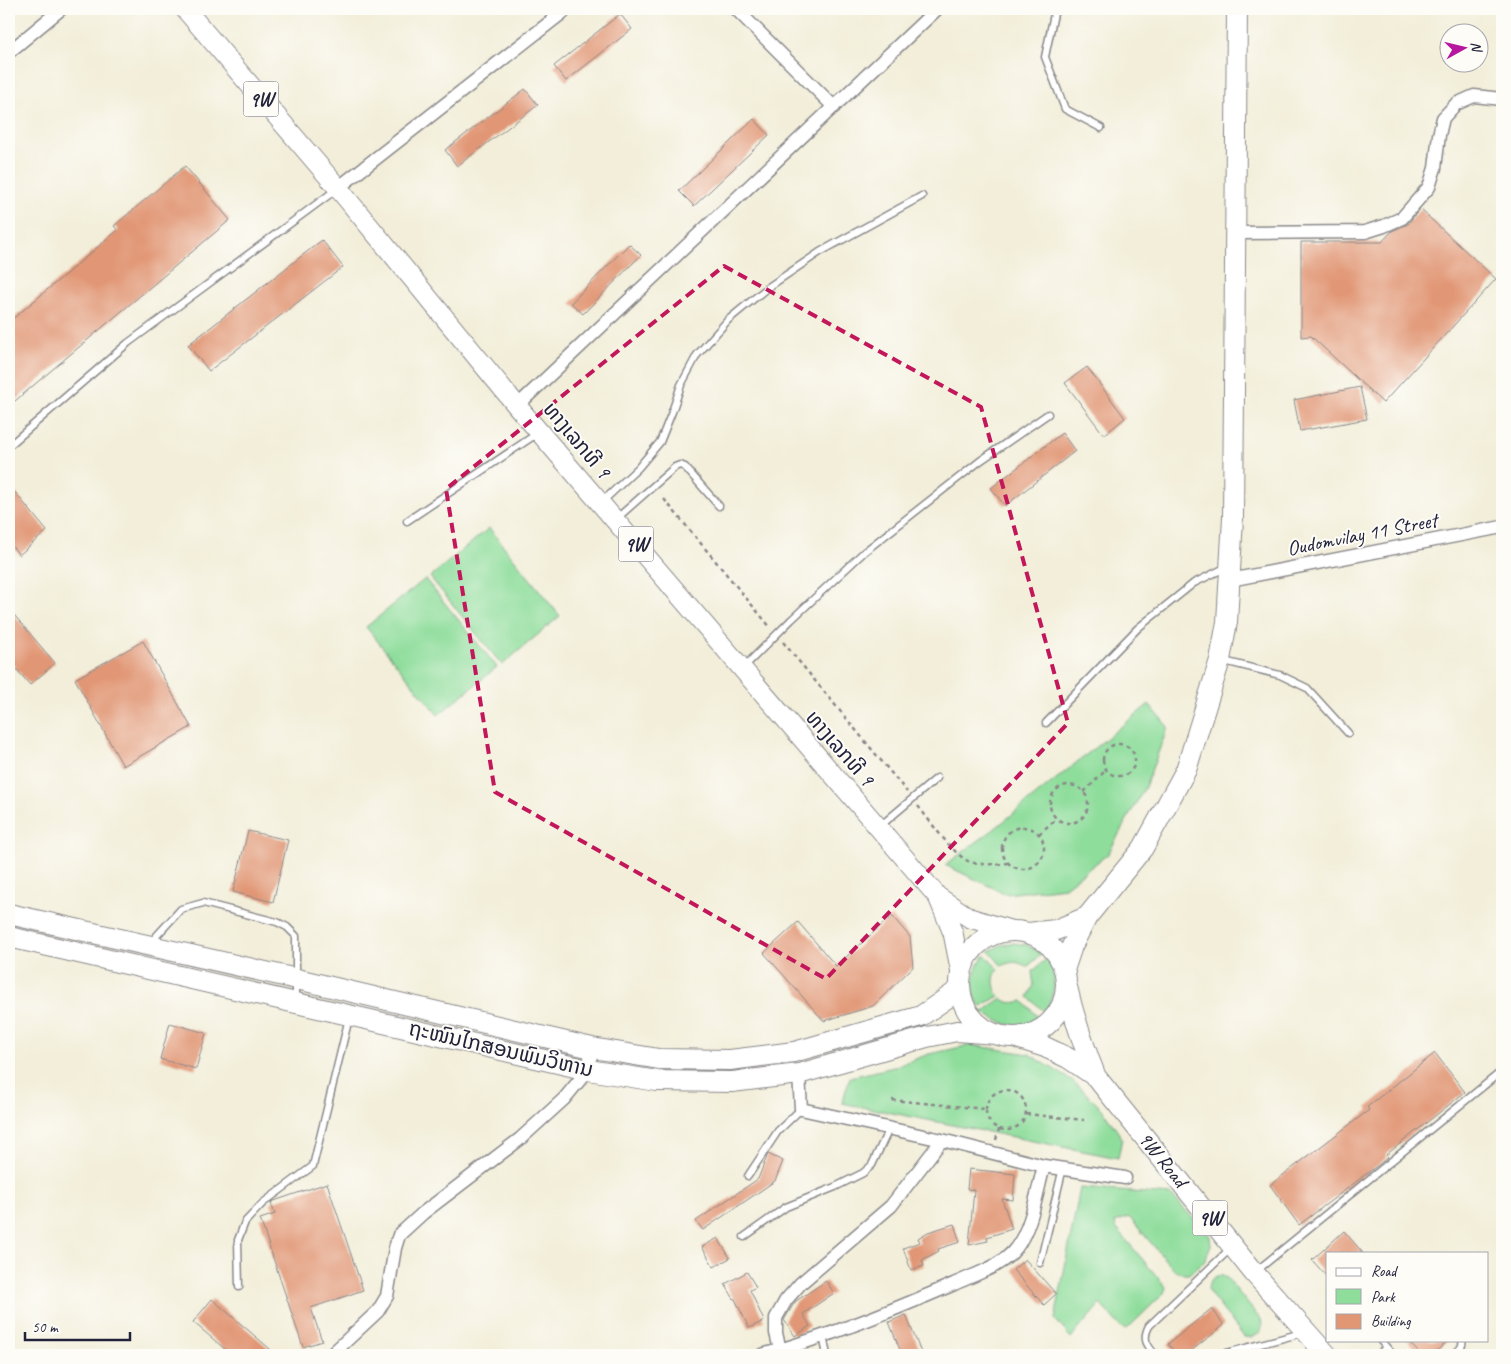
<svg xmlns="http://www.w3.org/2000/svg" width="1511" height="1364" font-family="Caveat,'Noto Sans Lao',sans-serif">
<style>
.green{fill:#8edd9b;stroke:#58806b}
.building{fill:#e19674}
.lines{fill:none;stroke-linecap:round;stroke-linejoin:round}
.service-casing{stroke:#8a888a;stroke-width:9}
.minor-casing{stroke:#8a888a;stroke-width:15}
.primary-casing{stroke:#8a888a;stroke-width:21}
.trunk-casing{stroke:#8a888a;stroke-width:22}
.path{stroke:#8a888a;stroke-width:2.5;stroke-dasharray:4 4;stroke-linecap:butt}
.service{stroke:#fff;stroke-width:6}
.minor{stroke:#fff;stroke-width:12}
.primary{stroke:#fff;stroke-width:19}
.trunk{stroke:#fff;stroke-width:20}
.marked{fill:none;stroke:#c2185b;stroke-width:4;stroke-dasharray:10 6;stroke-linejoin:round}
.labels{text-anchor:middle;stroke-width:4;stroke-linejoin:round;paint-order:stroke}
.shield{fill:#fdfcf7;stroke:#646373;stroke-width:1}
.shield-label{font-size:20px;font-weight:bold;fill:#22223b}
.street-label{font-size:21px;fill:#22223b;stroke:#fdfcf7}
</style>
<rect width="100%" height="100%" fill="#fdfcf7"/>
<filter id="ink" filterUnits="userSpaceOnUse"><feTurbulence type="fractalNoise" baseFrequency=".02" numOctaves="2"/><feDisplacementMap in="SourceGraphic" scale="10" xChannelSelector="R" yChannelSelector="G"/><feConvolveMatrix kernelMatrix="1 2 1 2 8 2 1 2 1" color-interpolation-filters="sRGB"/></filter>
<filter id="wash" filterUnits="userSpaceOnUse"><feTurbulence type="fractalNoise" baseFrequency=".0096" numOctaves="4" result="noise"/><feDisplacementMap in="SourceGraphic" scale="20" xChannelSelector="R" yChannelSelector="G"/><feGaussianBlur stdDeviation="1.12" result="paint"/><feColorMatrix in="noise" values="0 0 0 0 0 0 0 0 0 0 0 0 0 0 0 0 0 1.4 0 .05"/><feComposite in="paint" operator="in"/></filter>
<g filter="url(#wash)">
<rect width="100%" height="100%" fill="#f2eed9"/>
<path class="green" d="M489 528 560 616 502 665 430 577Z
M425 579 497 667 438 715 366 627Z
M1149 704 1168 727 1145 787 1108 854 1065 887 1006 894 945 865 993 830Z
M1014 943 1027 945 1042 954 1027 967C1018 961 1011 961 1002 966L989 951 1001 945Z
M985 955 998 969C992 978 993 987 999 996L980 1007C970 990 971 970 985 955Z
M1046 959C1059 976 1055 994 1045 1012L1028 997 1034 985 1032 972Z
M1001 998C1008 1004 1015 1003 1023 1001L1038 1017C1020 1032 999 1024 983 1012Z
M971 1045 1029 1054 1073 1081 1103 1110 1122 1138 1118 1158 842 1103 850 1077 894 1067 929 1054Z
M1080 1188 1171 1195 1210 1236 1211 1246 1205 1260 1190 1274H1184L1174 1270 1129 1217 1115 1222 1116 1228 1166 1287 1164 1293 1127 1329 1122 1328 1100 1304 1071 1338 1055 1319Z
M1220 1275 1227 1278 1261 1320C1265 1333 1255 1339 1244 1337L1208 1291C1208 1281 1211 1278 1220 1275Z"/>
<g id="blocks">
<path class="building" d="M620 14 632 29 566 81 554 66Z
M525 89 538 105 457 166 445 150Z
M754 119 769 135 694 206 679 191Z
M185 166 230 220 9 406V322L118 230 114 226Z
M1420 209 1496 279 1383 403 1311 336 1301 337V242H1382L1392 231 1408 224Z
M322 240 343 267 209 371 188 345Z
M629 244 641 255 583 314 571 303Z
M1087 367 1125 418 1104 435 1065 383Z
M1360 387 1367 419 1300 431 1294 400Z
M1062 433 1075 451 1005 506 991 488Z
M9 485 47 531 19 555 9 542Z
M9 609 55 663 30 685 9 660Z
M143 641 191 727 123 766 75 679Z
M248 831 288 840 273 902 233 892Z
M892 916 910 937 913 967 873 1006 824 1021 764 953 798 922 836 966Z
M170 1023 206 1033 196 1069 160 1059Z
M1435 1053 1465 1092 1386 1155 1388 1157 1378 1165 1299 1225 1270 1185 1369 1110 1367 1107Z
M768 1154 783 1161 775 1181 703 1230 696 1221 758 1179Z
M969 1169 1015 1174 1013 1200 1002 1199 1012 1229 987 1237 988 1241 969 1245 974 1190 967 1189Z
M327 1183 363 1290 311 1308 322 1341 303 1347 260 1219 275 1214 271 1203 274 1201Z
M954 1224 960 1242 938 1249 939 1251 922 1260 924 1266 911 1270 903 1248 920 1242 918 1238 928 1232Z
M1344 1231 1363 1253H1327V1277L1312 1260Z
M718 1238 730 1258 714 1267 702 1247Z
M1025 1259 1056 1294 1044 1305 1013 1270Z
M747 1272 756 1287 750 1290 764 1321 749 1328 735 1299H734L725 1284Z
M826 1281 834 1293 803 1314 810 1326 795 1336 784 1320 793 1305 796 1301Z
M212 1299 277 1355H232L193 1322Z
M1211 1309 1224 1325 1186 1355H1177L1168 1344Z
M906 1315 922 1355H902L889 1322Z
M1407 1340H1449L1432 1355H1421Z"/>
</g>
</g>
<g filter="url(#ink)">
<use href="#blocks" fill-opacity="0" stroke="#8a888a" stroke-width="1"/>
<g class="lines">
<defs>
<path id="service" d="M1055 9 1045 57 1065 109 1101 128
M11 444 128 343 337 189
M602 502 638 468 660 442 672 412 681 385 697 355 728 320 767 288 820 252 922 196
M616 519 675 467 680 465 685 467 719 506
M407 521 538 433
M1224 661 1280 675 1307 688 1348 733
M744 667 791 620 864 552 980 461 1048 414
M1046 723 1138 628 1194 583 1227 567
M879 827 937 778
M151 942 181 909 203 903 277 922 287 927 296 936V1000
M748 1176 778 1131 801 1109
M744 1237 786 1207 835 1187 863 1173 872 1165 889 1129
M1040 1263 1063 1168
M1255 1272 1502 1071
M239 1287 238 1240 245 1222 263 1203 313 1166 349 1018
M823 1336 827 1355
M1380 1340 1393 1355
M1155 1355C1147 1345 1142 1339 1149 1326L1230 1249
M1219 1355 1302 1333
M1379 1355 1386 1347
M1453 1355C1458 1351 1464 1347 1462 1340"/>
<path id="minor" d="M736 9 834 107
M9 52 61 9
M338 188 567 9
M1235 233 1365 232 1384 226 1402 218 1429 187 1435 168 1439 135 1443 118 1456 104 1474 96 1502 99
M517 406 937 9
M1230 580 1502 527
M799 1074 801 1109 942 1140 1044 1166 1125 1178
M780 1350 776 1333V1318L786 1300 801 1283 891 1206 942 1140
M331 1355 378 1311 387 1296 395 1248 399 1235 423 1213 520 1139 564 1099 588 1070 592 1048
M762 1355C828 1337 891 1311 954 1284 973 1275 1003 1266 1016 1248 1032 1227 1037 1191 1044 1166"/>
<path id="primary" d="M185 9 338 188 517 406 938 897 970 918 1010 930
M938 897 953 933 961 973"/>
<path id="trunk" d="M9 914 297 979 592 1048 659 1059 730 1060 794 1052 921 1016 960 989
M960 984a53 53 0 1 1 106 0a53 53 0 1 1-106 0Z
M1028 933 1056 930 1087 917
M9 937 588 1070 657 1081 732 1082 799 1074 927 1037 957 1031 996 1034
M1064 970 1072 946 1087 917 1143 848 1186 770 1220 660 1227 622 1233 518 1237 9
M1067 987C1074 1018 1084 1047 1096 1077
M1014 1037 1045 1047 1068 1058 1096 1077 1254 1273 1327 1355"/>
</defs>
<use href="#service" class="service-casing"/>
<use href="#minor" class="minor-casing"/>
<use href="#primary" class="primary-casing"/>
<use href="#trunk" class="trunk-casing"/>
<path class="path" d="M664 499 771 628
M783 642 907 792
M1103 760a16 16 0 1 1 32 0a16 16 0 1 1-32 0Z
M1050 804a19 19 0 1 1 38 0a19 19 0 1 1-38 0Z
M1084 792 1106 770
M918 806C930 821 952 853 968 861 976 865 998 865 1007 863
M1002 848a21 21 0 1 1 42 0a21 21 0 1 1-42 0Z
M1039 834 1057 818
M986 1110a20 20 0 1 1 40 0a20 20 0 1 1-40 0Z
M892 1100 985 1109
M1026 1114 1084 1120
M996 1140 999 1129"/>
<use href="#service" class="service"/>
<use href="#minor" class="minor"/>
<use href="#primary" class="primary"/>
<use href="#trunk" class="trunk"/>
</g>
</g>
<path class="marked" d="M724 266 981 407 1068 723 826 979 495 792 446 489Z"/>
<g class="labels">
<g class="shield">
<rect x="243.5" y="81.5" width="35" height="35" rx="4"/>
<rect x="618.5" y="526.5" width="35" height="35" rx="4"/>
<rect x="1192.5" y="1200.5" width="35" height="35" rx="4"/>
</g>
<g class="shield-label">
<text x="261" y="106">9W</text>
<text x="636" y="551">9W</text>
<text x="1210" y="1225">9W</text>
</g>
<g class="street-label">
<text transform="translate(577 440) rotate(50)" y="7">ທາງເລກທີ 9</text>
<text transform="translate(1362 534) rotate(-11)" y="7">Oudomvilay 11 Street</text>
<text transform="translate(840 748) rotate(49)" y="7">ທາງເລກທີ 9</text>
<text transform="translate(501 1049) rotate(13)" y="7">ຖະໜົນໄກສອນພົມວິຫານ</text>
<text transform="translate(1163 1159) rotate(51)" y="7">9W Road</text>
</g>
</g>
<rect width="1511" height="1364" fill="none" stroke="#fdfcf7" stroke-width="30"/>
<rect x="1326" y="1252" width="162" height="90" fill="#fdfcf7" stroke="#a5a5ac"/>
<rect x="1336" y="1268" width="25" height="8" fill="#ffffff" stroke="#a5a5ac"/>
<text x="1371" y="1276" font-size="15" fill="#22223b">Road</text>
<rect x="1336" y="1289" width="25" height="15" fill="#8edd9b" stroke="#a5a5ac"/>
<text x="1371" y="1302" font-size="15" fill="#22223b">Park</text>
<rect x="1336" y="1314" width="25" height="15" fill="#e19674" stroke="#a5a5ac"/>
<text x="1371" y="1326" font-size="15" fill="#22223b">Building</text>
<g transform="translate(1464 48) rotate(82)"><circle r="24" fill="#fdfcf7" stroke="#a5a5ac"/>
<path d="M0-4L9 19L0 12L-9 19Z" fill="#b5179e"/>
<text y="-8" font-size="14" font-weight="bold" text-anchor="middle" fill="#22223b">N</text>
</g>
<path d="M25 1332v8h105v-8" fill="none" stroke="#22223b" stroke-width="2.5"/>
<text x="32" y="1332" font-size="15" fill="#22223b" stroke="#fdfcf7" stroke-width="4" paint-order="stroke">50 m</text>
</svg>
